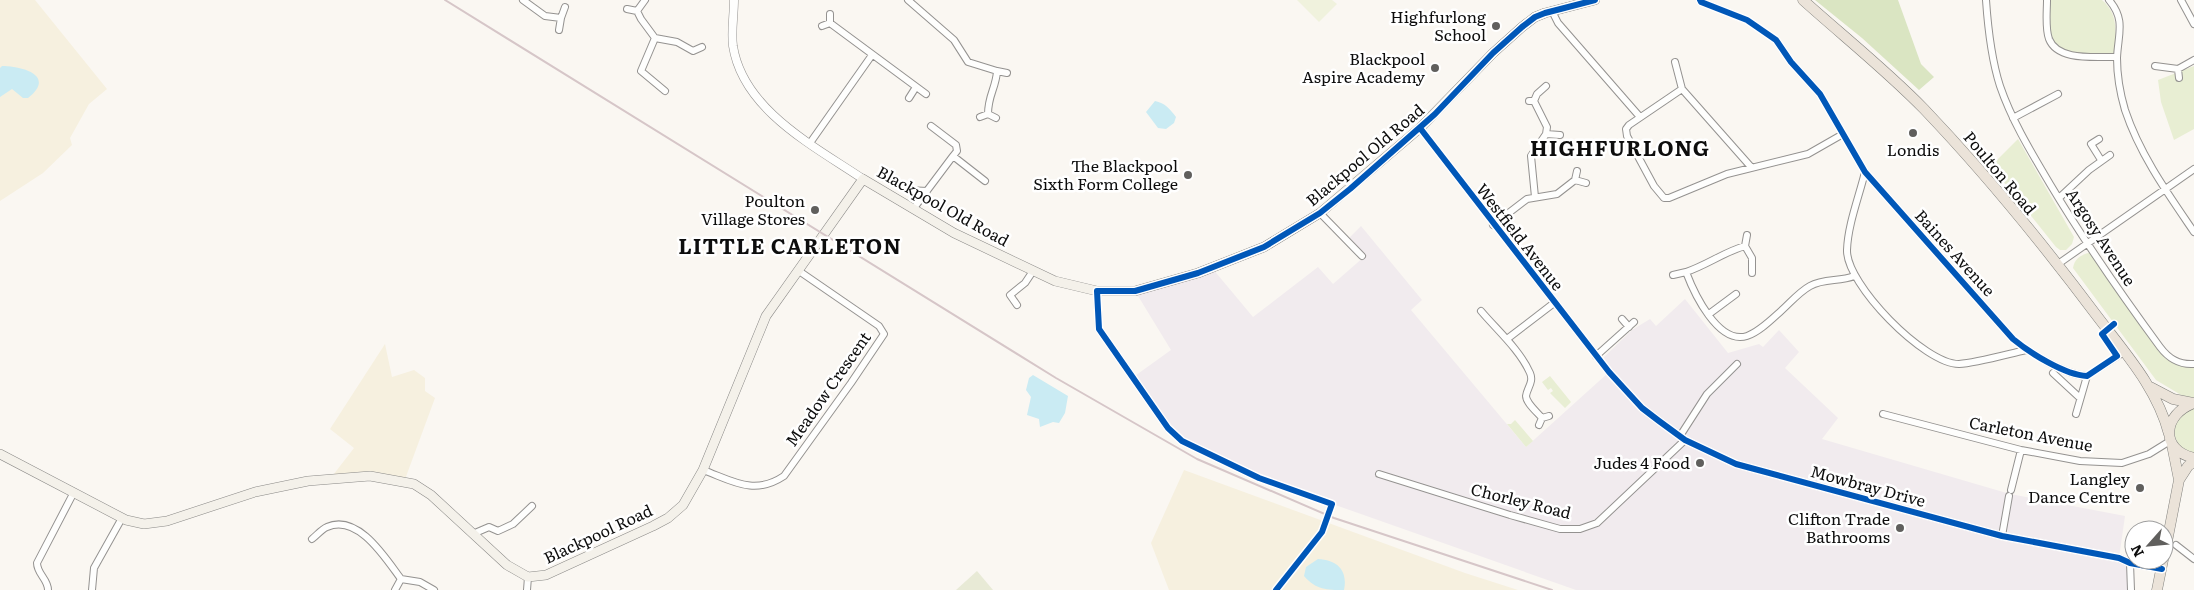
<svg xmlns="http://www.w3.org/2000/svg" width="2194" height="590" font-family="Literata,serif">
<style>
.industrial{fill:#f1ebee}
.farmland{fill:#f6f0df}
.green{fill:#e8eed3}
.forest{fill:#dae5c2}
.cemetery{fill:#e8ead6}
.pitch{fill:#f0f2dd}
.water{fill:#caebf3}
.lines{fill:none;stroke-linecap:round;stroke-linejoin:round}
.minor-casing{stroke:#949290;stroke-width:8}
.tertiary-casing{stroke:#949290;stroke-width:9}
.secondary-casing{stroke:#8a8987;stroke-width:10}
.primary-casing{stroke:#81807d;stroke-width:11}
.minor{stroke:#fefefd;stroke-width:6}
.tertiary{stroke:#fefefd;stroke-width:8}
.secondary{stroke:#f4f1ea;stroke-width:9}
.primary{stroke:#ebe3d9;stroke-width:10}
.rail{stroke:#d6c6c8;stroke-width:2}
.cycleway-casing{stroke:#fff;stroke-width:9}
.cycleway{stroke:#0057b8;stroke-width:6}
.poi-dot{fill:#605f5d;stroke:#fff;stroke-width:2}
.labels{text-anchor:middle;stroke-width:5;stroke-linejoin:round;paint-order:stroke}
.poi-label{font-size:16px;fill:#0d0d0d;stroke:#fff;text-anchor:end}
.street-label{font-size:16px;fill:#0d0d0d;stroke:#fff}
.district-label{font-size:21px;font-weight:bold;letter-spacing:1px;fill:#0d0d0d;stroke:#fff}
</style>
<rect width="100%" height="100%" fill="#faf7f2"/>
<path class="industrial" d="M1361 226 1422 300 1411 310 1526 447 1608 373 1600 361 1632 330 1650 319 1656 326 1685 299 1728 353 1759 344 1763 347 1779 330 1799 352 1785 368 1838 418 1822 439 2010 494 2125 516 2119 558 2130 563 2131 590H1576L1259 478 1182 441 1168 428 1132 378 1171 350 1135 291 1212 268 1253 317 1318 267 1333 284 1365 256 1349 238Z"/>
<path class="farmland" d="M0 0H35L107 89 89 104 70 138 72 145 43 173 0 201Z
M385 344 392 377 414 370 425 378V391L435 398 404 482 395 480 330 479 354 448 330 429Z
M1184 470 1465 573 1518 590H1169L1151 543Z"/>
<path class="green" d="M2049 0H2102C2119 14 2116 34 2114 54 2096 53 2055 58 2050 36 2048 25 2050 11 2049 0Z
M2194 66V129L2174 140 2161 102 2158 80Z
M2018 139 2074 237 2072 244 2066 250H2060L2056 247 1991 166Z
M2091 252 2170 358 2194 363V399L2181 395 2156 380 2073 268C2075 257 2082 255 2091 252Z
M1550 376 1571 402 1565 408 1550 393 1553 391 1551 388 1548 390 1542 382Z
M2194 407V454C2168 447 2167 414 2194 407Z
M1515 420 1533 441 1526 447 1507 424H1511Z"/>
<path class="forest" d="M1815 0H1898L1921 64 1934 77 1919 90 1862 38Z"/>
<path class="cemetery" d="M977 571 993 590H956Z"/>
<path class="pitch" d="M1297 0H1332L1337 4 1319 22Z"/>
<path class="water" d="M2 66C21 66 57 75 28 98H23L12 89 0 97V68Z
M1155 101C1165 103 1170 109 1176 117L1174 123 1166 129 1158 128 1146 112Z
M1033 375 1068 396 1065 413 1059 423 1053 422 1040 427 1039 419 1027 415 1031 397 1026 390 1029 378Z
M1318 559C1338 560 1348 571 1344 590 1327 590 1316 590 1304 576L1306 567Z"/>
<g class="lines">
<defs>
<path id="minor" d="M523 0 545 16 561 18 559 30
M645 0 637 11 641 19 655 38
M908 0 954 40 968 62 997 71C996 88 988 95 988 114L980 117
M1700 0 1701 2 1747 20 1776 40 1791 62 1820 94 1865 172 2013 339C2030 353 2065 375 2087 376L2124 352
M1986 0C1988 29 1991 58 2000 86 2012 121 2031 152 2050 184 2084 241 2121 294 2160 347 2169 359 2179 365 2194 364
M2047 0C2047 12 2045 28 2049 39 2058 62 2097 56 2117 57
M2109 0C2126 20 2118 34 2117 58 2117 75 2120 93 2125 110 2140 155 2168 194 2194 232
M2181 0 2194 24
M627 9 637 11
M1552 11 1558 23 1640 117
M830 14V23L926 94
M561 18 565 7
M822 26 830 23
M655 38 641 71 665 91
M655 38 677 42 693 51 702 47
M1675 62 1682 89 1751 167
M2155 66 2178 69 2194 60
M2178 69 2179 78
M997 71 1007 73
M1682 89 1629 125 1626 129 1627 136 1654 186 1664 198H1669L1727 174 1808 154 1843 134
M909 98 916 87
M1529 101H1534L1547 127 1546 134 1531 156 1535 197
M1534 101 1537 94 1546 86
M988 114 996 118
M2013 118 2058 94
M931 126 956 145 957 151 953 156
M1420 128 1609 372 1642 408 1659 421 1685 440 1736 464 2002 536 2119 558 2130 563 2162 569
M1546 134 1560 135
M2099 139 2091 144 2101 160
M810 143 872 55
M1865 172C1859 197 1848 224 1847 250 1846 284 1924 364 1959 364 1976 363 2008 354 2026 350
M885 178 908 190 927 191
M1575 180 1586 183
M2059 198 2089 170 2110 155
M914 208 953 156 985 181
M1320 213 1362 256
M1493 225 1527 199 1557 194 1575 180 1577 171
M1745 246 1747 235
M2058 264 2194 169
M1752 273V258L1745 246C1724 252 1707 265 1686 272 1694 293 1718 345 1747 336 1759 332 1771 320 1781 311 1790 303 1799 292 1810 286 1824 278 1840 282 1854 276
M1673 275 1686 272
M1097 291 1099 329 1168 428
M1017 305 1010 295 1025 283 1033 271
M1481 311C1497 330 1520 350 1530 373 1534 382 1527 388 1526 396 1526 403 1538 413 1542 418L1549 416
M1709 314 1736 294
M1622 319 1629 327
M1507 339 1554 303
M1596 356 1634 322
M2053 373 2080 398
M1883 414 2021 450 2080 461 2122 463 2149 454 2170 441
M2076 414 2087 376
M1539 425 1542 418
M1680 436 1707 394 1737 364
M703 470C733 481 754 496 784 476L851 383 884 334 879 326 799 271
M1379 474 1510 515 1560 529H1580L1597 523 1685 440
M2011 490 2021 450
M475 533 489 527 498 531 513 524 532 506
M2002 536 2009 496
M312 539C317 535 322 529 327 527 358 513 386 559 401 579
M2176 545 2194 559
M2130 563 2131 590
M48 590C48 579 37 574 37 563L74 492
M92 590 94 568 122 518
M395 590 401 579 420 582 434 590
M527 590 528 577"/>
<path id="tertiary" d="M734 0C734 15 731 31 733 46 743 110 814 146 863 179"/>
<path id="secondary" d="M0 454 126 520 144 524 167 521 255 492 308 481 370 476 414 484 431 495 507 565 528 577 546 575 653 526 668 518 683 505 703 470 766 316 863 179 954 233 1055 281 1097 291H1135L1198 273 1264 247 1320 213 1420 128 1493 53 1522 27 1535 17 1545 13 1595 0"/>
<path id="primary" d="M1803 0C1843 36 1886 70 1924 109 1986 174 2043 244 2097 316 2125 353 2157 388 2169 434
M2150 387 2173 399 2193 403
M2194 403C2163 414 2159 450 2194 458
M2179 480 2188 466 2194 462
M2164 557 2179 480 2172 445
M2157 590 2163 560"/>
</defs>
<use href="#minor" class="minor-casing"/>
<use href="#tertiary" class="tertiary-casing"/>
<use href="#secondary" class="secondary-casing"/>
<use href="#primary" class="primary-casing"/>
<use href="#minor" class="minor"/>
<use href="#tertiary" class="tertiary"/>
<use href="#secondary" class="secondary"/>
<use href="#primary" class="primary"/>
<path class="rail" d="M445 0 1056 378 1197 459 1334 518 1552 590"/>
<defs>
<path id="cycleway" d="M1700 0 1701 2 1747 20 1776 40 1791 62 1820 94 1865 172 2013 339C2030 353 2065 375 2087 376L2117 356 2102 334 2114 324
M1420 128 1609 372 1642 408 1659 421 1685 440 1736 464 2002 536 2119 558 2130 563 2162 569
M1276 590 1322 532 1332 504 1259 478 1182 441 1168 428 1099 329 1097 291H1135L1198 273 1264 247 1320 213 1350 189 1435 114 1493 53 1522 27 1535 17 1545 13 1595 0"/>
</defs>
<use href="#cycleway" class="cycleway-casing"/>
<use href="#cycleway" class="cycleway"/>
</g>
<g class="poi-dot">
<circle cx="1496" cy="26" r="5"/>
<circle cx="1435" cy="68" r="5"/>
<circle cx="1913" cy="133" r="5"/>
<circle cx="1188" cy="175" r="5"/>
<circle cx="815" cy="210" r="5"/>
<circle cx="1700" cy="463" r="5"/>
<circle cx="2140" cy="488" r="5"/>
<circle cx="1900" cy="528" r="5"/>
</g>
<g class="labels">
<g class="poi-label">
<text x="1486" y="23">Highfurlong<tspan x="1486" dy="18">School</tspan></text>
<text x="1425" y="65">Blackpool<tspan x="1425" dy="18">Aspire Academy</tspan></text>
<text x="1913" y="156" text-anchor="middle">Londis</text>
<text x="1178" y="172">The Blackpool<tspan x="1178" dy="18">Sixth Form College</tspan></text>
<text x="805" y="207">Poulton<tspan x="805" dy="18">Village Stores</tspan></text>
<text x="1690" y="469">Judes 4 Food</text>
<text x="2130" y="485">Langley<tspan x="2130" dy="18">Dance Centre</tspan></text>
<text x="1890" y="525">Clifton Trade<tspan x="1890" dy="18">Bathrooms</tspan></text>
</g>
<g class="street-label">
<text transform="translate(1365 155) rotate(-40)" y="6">Blackpool Old Road</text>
<text transform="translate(2000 173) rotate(50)" y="6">Poulton Road</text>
<text transform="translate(943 206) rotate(29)" y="6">Blackpool Old Road</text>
<text transform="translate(1520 237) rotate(52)" y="6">Westfield Avenue</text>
<text transform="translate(2101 237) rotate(57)" y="6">Argosy Avenue</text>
<text transform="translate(1955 253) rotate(48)" y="6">Baines Avenue</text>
<text transform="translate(828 389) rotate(-55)" y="6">Meadow Crescent</text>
<text transform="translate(2031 434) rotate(11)" y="6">Carleton Avenue</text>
<text transform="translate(1868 486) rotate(15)" y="6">Mowbray Drive</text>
<text transform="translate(1521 501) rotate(14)" y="6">Chorley Road</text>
<text transform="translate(598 534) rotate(-25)" y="6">Blackpool Road</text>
</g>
<g class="district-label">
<text x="1620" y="156">HIGHFURLONG</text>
<text x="790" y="254">LITTLE CARLETON</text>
</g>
</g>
<g transform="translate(2149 545) rotate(243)"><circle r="24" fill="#ffffff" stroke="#9e9e9e"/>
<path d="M0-4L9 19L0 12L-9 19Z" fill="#605f5d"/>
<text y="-8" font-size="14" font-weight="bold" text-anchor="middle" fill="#0d0d0d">N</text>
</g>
</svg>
